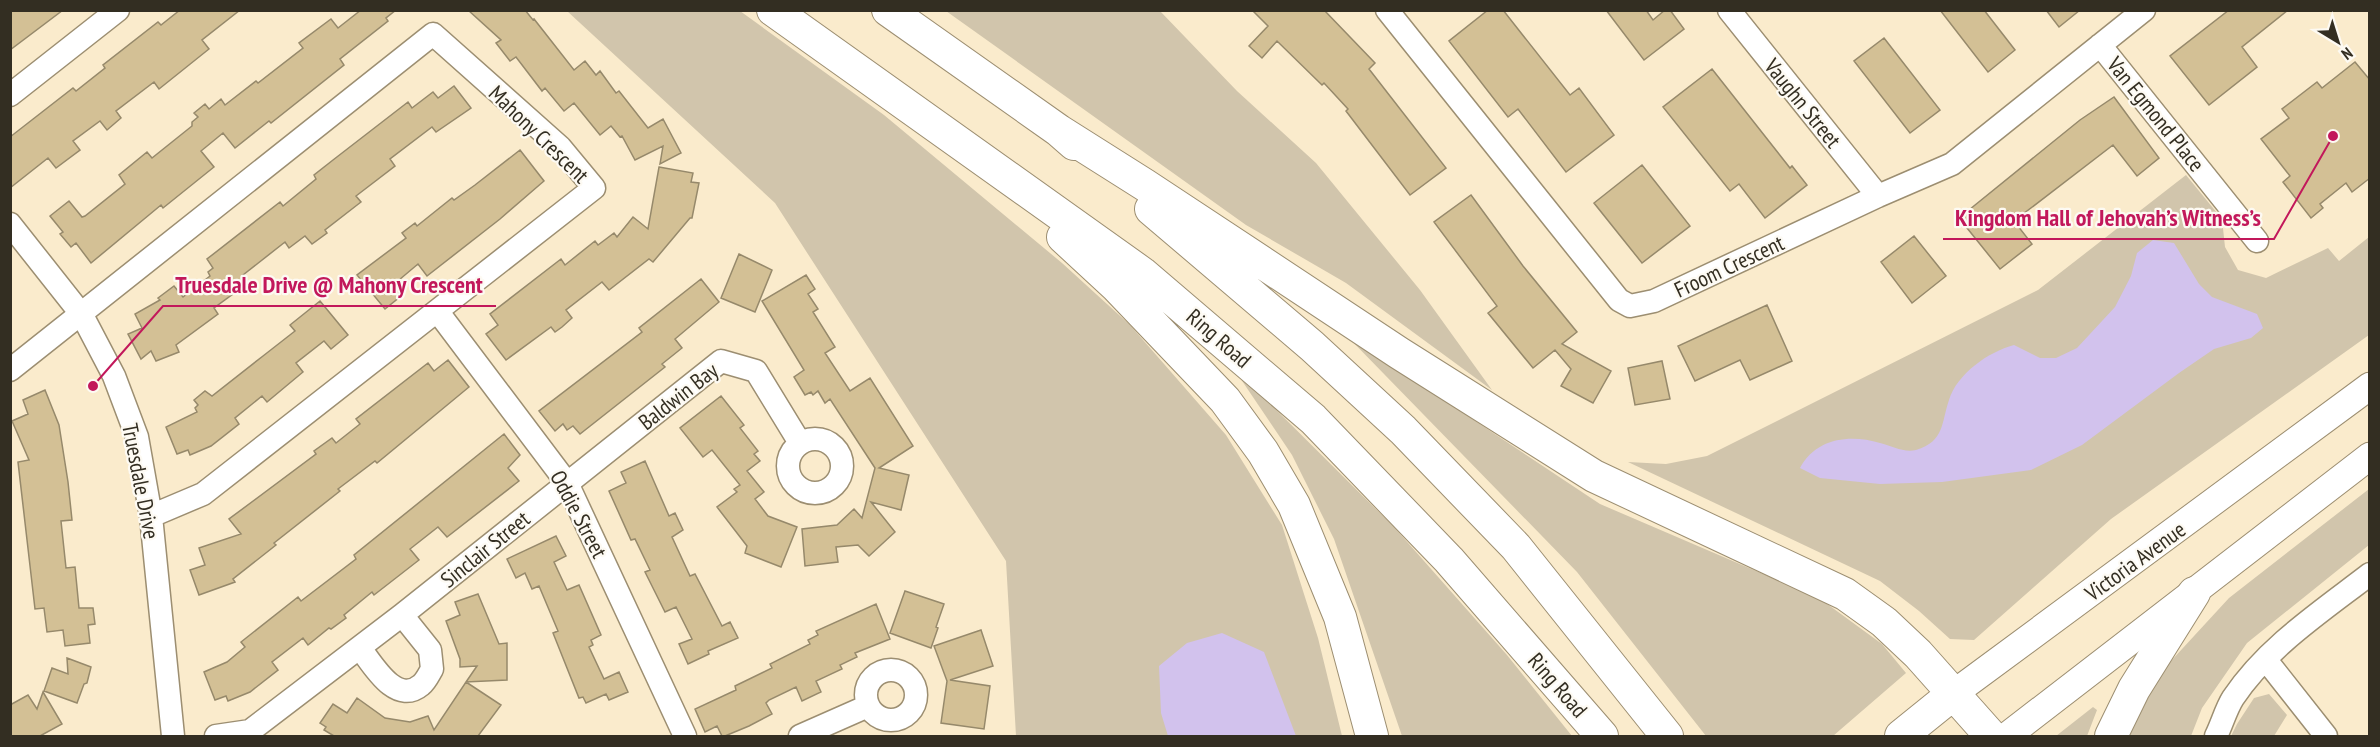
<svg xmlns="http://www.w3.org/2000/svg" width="2380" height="747" font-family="'PT Sans Narrow',sans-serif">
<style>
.green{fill:#d1c5ac}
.water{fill:#d2c2ed}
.building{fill:#d3c095;stroke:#96896b;stroke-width:1.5}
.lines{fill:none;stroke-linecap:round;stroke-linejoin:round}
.minor-casing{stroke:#9c8e71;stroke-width:25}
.major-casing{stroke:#9c8e71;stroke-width:29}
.highway-casing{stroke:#9c8e71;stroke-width:34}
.minor{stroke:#fff;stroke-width:22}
.major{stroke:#fff;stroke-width:27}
.highway{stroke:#fff;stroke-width:32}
.labels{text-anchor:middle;stroke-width:4.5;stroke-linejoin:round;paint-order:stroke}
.street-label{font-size:22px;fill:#332e22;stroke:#fdfaf3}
.leader{fill:none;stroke:#c2185b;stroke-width:2}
.callout-dot{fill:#c2185b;stroke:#fdfaf3;stroke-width:2}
.callout-label{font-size:24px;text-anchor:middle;font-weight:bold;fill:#c2185b;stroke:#fdfaf3;stroke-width:4.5;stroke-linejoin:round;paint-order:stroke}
</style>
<rect width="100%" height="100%" fill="#faebcc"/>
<path class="green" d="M567 11H740L884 115 1062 263 1130 325 1226 435 1282 525 1318 638 1342 736H1016L1006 561 775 203Z
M946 11H1160L1237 91 1316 163 1420 290 1492 390 1346 283 1246 225Z
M2186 175 2222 219 2225 247 2238 270 2266 278 2328 248 2339 261 2369 237V335L2111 519 1974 640 1950 639 1919 611 1880 581 1628 462 1666 464 1707 456 2038 290Z
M1346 335 1600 504 1819 598 1882 644 1906 673 1833 736H1706L1577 572Z
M1232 366 1394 527 1507 655 1572 736H1402L1334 539 1292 455Z
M2369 489V545L2247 643 2202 708 2191 736H2126L2159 674 2229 598Z
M2269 694 2287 715 2274 736H2231L2237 724 2254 698Z
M2093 707 2097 710 2087 736H2056Z"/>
<path class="water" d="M2153 240 2174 243 2199 284 2212 297 2257 314 2263 328 2251 338 2214 349 2179 373 2082 445 2031 470 1942 482 1880 484 1820 478 1800 468C1816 438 1850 434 1880 443 1892 446 1904 453 1916 450 1945 441 1941 423 1949 400 1957 374 1988 352 2014 345L2040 358H2056L2077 348 2115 307 2131 276 2137 253Z
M1222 633 1264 652 1296 736H1168L1161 713 1159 666 1187 643Z"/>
<path class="building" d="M10 10H63L10 50Z
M180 10H240L202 40 209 49 159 89 154 82 116 111 121 118 107 130 100 121 73 141 80 150 56 168 48 158 10 188V137L73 88 76 91 105 68 103 65 158 22 161 25Z
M361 10H396L386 18 388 21 340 59 344 65 271 123 269 121 235 148 223 133 201 151 214 167 163 208 161 205 91 263 76 243 71 247 60 234 63 232 50 216 69 201 82 217 85 216 125 184 119 175 147 152 152 158 192 126V122L198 117 194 113 205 104 209 109 221 99 225 105 256 81 258 83 303 48 299 43 331 19 338 28Z
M468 10H525L533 20 534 19 574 70 585 61 596 75 600 71 616 93 619 91 648 128 663 119 681 153 660 164 663 146 635 160 622 136 620 137 611 126 600 135 574 103 564 111 545 88 542 91 516 57 510 61 496 43 501 40Z
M1252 10H1324L1375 63 1369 69 1446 168 1410 195 1346 111 1348 109 1324 83 1322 85 1277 41 1262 58 1249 46 1268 26Z
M1488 10H1503L1570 95 1579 88 1614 135 1566 172 1518 109 1508 117 1449 41Z
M1606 10H1646L1653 20 1665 10H1670L1684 29 1644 60Z
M1940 10H1984L2015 50 1988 72Z
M2046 10H2080L2059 27Z
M2229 10H2288L2242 47 2257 67 2209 105 2170 56Z
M1884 38 1940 110 1910 133 1854 61Z
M2355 62 2370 80V178L2352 192 2346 183 2320 204 2323 208 2311 218 2283 182 2290 176 2261 139 2289 118 2282 109 2317 82 2322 88Z
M1712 69 1790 168 1792 166 1807 185 1765 218 1739 184 1730 191 1663 107Z
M454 86 471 108 436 132 432 127 390 159 395 166 356 196 361 202 325 230 327 233 312 244 305 236 289 248 285 242 243 275 246 278 234 287 237 291 214 308 218 314 176 345 179 352 156 361 151 351 141 359 128 334 142 328 135 314 160 300 158 298 174 286 183 297 210 276 208 272 213 268 207 259 280 202 283 206 316 179 314 175 333 160 408 102 412 108 433 92 438 98Z
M2114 97 2159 158 2137 176 2113 145 2014 221 2032 244 2000 269 1959 218 2080 120Z
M520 150 544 181 500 219 427 276 418 264 393 285 401 296 385 309 357 275 406 238 402 233 415 223 417 226 452 198 454 200 475 185Z
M1642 165 1690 226 1642 263 1594 203Z
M659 167 693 173 691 182 699 183 692 218H690L653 262 649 259 609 290 602 282 566 310 572 318 562 327 555 332 551 327 506 360 486 334 498 325 490 314 561 259 565 265 595 241 598 245 614 233 617 237 633 217 648 229Z
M1471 195 1523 266 1577 332 1562 344 1611 371 1593 403 1561 386 1571 369 1555 350 1533 368 1488 313 1497 306 1434 222Z
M1914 236 1946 276 1912 303 1881 262Z
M739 254 772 270 755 312 721 298Z
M806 275 815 289 808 294 818 309 813 312 835 347 825 353 850 391 870 378 913 446 879 468 909 475 901 510 871 502 895 532 869 556 858 545 836 547 838 562 805 566 802 529 837 525 854 509 862 518 875 468 830 399 825 403 818 391 813 395 811 392 805 395 794 377 804 370 762 301Z
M701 279 719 302 675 339 682 348 662 364 665 367 580 434 573 426 567 430 563 424 555 431 539 411 642 332 639 328Z
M320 301 348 335 331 349 324 341 296 363 303 372 267 402 262 396 235 418 239 424 211 446 190 455 188 450 177 454 166 427 197 412 195 408 198 405 194 400 205 391 212 396 263 356 295 331 290 325Z
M1767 305 1792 361 1750 380 1740 360 1695 381 1678 346Z
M448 360 469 387 377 463 375 461 338 489 340 491 274 543 276 545 233 579 235 582 199 595 190 570 205 565 199 548 241 534 229 519 316 454 314 451 332 438 336 443 360 424 356 419 428 363 434 371Z
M1662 361 1670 399 1635 405 1628 368Z
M45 390 59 425 68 482 72 520 61 521 66 568 75 567 79 608H93L95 624 88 625 90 643 65 646 63 630 47 632 44 608 35 609 18 462 29 460 12 421 28 414 23 400Z
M721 396 744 425 740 428 758 451 754 454 760 461 747 471 764 492 755 499 768 516 797 527 781 567 745 553 747 546 717 507 737 492 734 489 740 485 712 450 703 457 680 428Z
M504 434 520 455 508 468 519 481 447 537 438 527 410 549 419 560 374 595 372 592 344 615 346 618 331 629 329 628 308 645 303 638 272 662 278 670 250 692 228 701 226 696 215 700 204 672 227 662 245 647 241 642 298 597 301 601 356 559 354 555Z
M645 461 669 516 675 513 683 530 672 537 690 576 695 574 722 626 730 622 738 638 708 651 709 654 688 664 679 644 692 639 676 607 665 612 645 572 650 570 635 539 631 540 609 491 626 483 621 472Z
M556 536 566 556 554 562 560 575 567 590 579 585 601 635 591 640 593 645 589 647 604 679 619 672 628 692 609 700 606 694 586 703 583 697 579 698 553 633 558 631 539 586 532 589 525 573 516 578 507 559Z
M905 591 944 604 936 627 938 628 931 648 890 633Z
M478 594 499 644 507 643V680L466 682 477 666 460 667V659L446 621 460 615 455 602Z
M876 604 890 639 855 653 857 657 840 665 842 669 816 681 821 692 802 701 796 687 769 700 766 703 772 714 749 726 725 736H722L717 726 705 732 695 709 736 690 735 686 772 668 770 664 810 644 808 640 818 635 816 631Z
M981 630 993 666 950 680 990 686 984 729 941 723 947 681 934 646Z
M67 658 91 667 87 683 84 684 77 703 44 691 52 668 68 674Z
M466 682 501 705 478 736H334L324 730 326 727 320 723 333 704 347 713 357 698 385 718 410 722 428 716 434 730Z
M43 692 62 724 40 736H10V705L28 695 37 709Z"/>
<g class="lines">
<defs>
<path id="minor" d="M1387 10 1619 300 1630 306 1654 301 1878 196 1952 164 2144 10
M1729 10 1878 196
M2100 45 2257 241
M10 95 118 10
M10 224 82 315 114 376 137 437 151 516 173 736
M438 312 567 483 685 736
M10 370 433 34 560 147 594 188 203 494 151 516
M788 466a27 27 0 1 1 54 0a27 27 0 1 1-54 0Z
M360 648C373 665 396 706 421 685 426 681 429 674 432 669L430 650 402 615
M2266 660 2326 736
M866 695a25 25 0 1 1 50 0a25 25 0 1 1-50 0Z
M216 736 250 731 402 615 721 361 756 371 800 443
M800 736 868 706
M2216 736C2222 724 2226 709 2233 698 2267 647 2322 611 2370 574"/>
<path id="major" d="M1953 694 2370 386
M2007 736 2370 456"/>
<path id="highway" d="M773 10 1142 273 1313 419 1449 560 1602 736
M888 10 1058 130 1074 144
M1058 130 1145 185 1399 353 1594 476 1845 594 1884 622 1918 654 1991 736
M1151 209 1312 346 1403 430 1516 547 1667 736
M1063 237 1116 286 1225 400 1263 452 1294 505 1340 617 1372 736
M1901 736 1953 694
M2111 736 2134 689 2194 593"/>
</defs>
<use href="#minor" class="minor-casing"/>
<use href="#major" class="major-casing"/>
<use href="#highway" class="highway-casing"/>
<use href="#minor" class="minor"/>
<use href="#major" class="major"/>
<use href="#highway" class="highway"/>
</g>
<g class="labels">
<g class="street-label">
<text transform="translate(1803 103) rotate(51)" y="8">Vaughn Street</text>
<text transform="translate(2156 114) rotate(51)" y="8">Van Egmond Place</text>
<text transform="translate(539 134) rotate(44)" y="8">Mahony Crescent</text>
<text transform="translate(1729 266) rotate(-25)" y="8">Froom Crescent</text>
<text transform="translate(1219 338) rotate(41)" y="8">Ring Road</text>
<text transform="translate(678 396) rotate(-38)" y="8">Baldwin Bay</text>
<text transform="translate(141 481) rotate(79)" y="8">Truesdale Drive</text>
<text transform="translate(579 514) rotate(62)" y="8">Oddie Street</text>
<text transform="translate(485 549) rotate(-39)" y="8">Sinclair Street</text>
<text transform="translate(2135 561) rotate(-36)" y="8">Victoria Avenue</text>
<text transform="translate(1558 685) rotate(49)" y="8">Ring Road</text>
</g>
</g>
<path class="leader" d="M2333 136L2274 239H1943M93 386L163 306H496"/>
<g class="callout-dot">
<circle cx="2333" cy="136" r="6"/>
<circle cx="93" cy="386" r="6"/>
</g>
<g class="callout-label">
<text x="2108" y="226">Kingdom Hall of Jehovah’s Witness’s</text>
<text x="329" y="293">Truesdale Drive @ Mahony Crescent</text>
</g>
<rect width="2380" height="747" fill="none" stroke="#332e22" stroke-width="24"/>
<g transform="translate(2338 42) rotate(142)" stroke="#fdfaf3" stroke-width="4.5" paint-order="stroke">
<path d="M0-4.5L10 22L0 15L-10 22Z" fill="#332e22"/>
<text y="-9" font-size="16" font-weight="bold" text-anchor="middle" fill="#332e22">N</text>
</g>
</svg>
